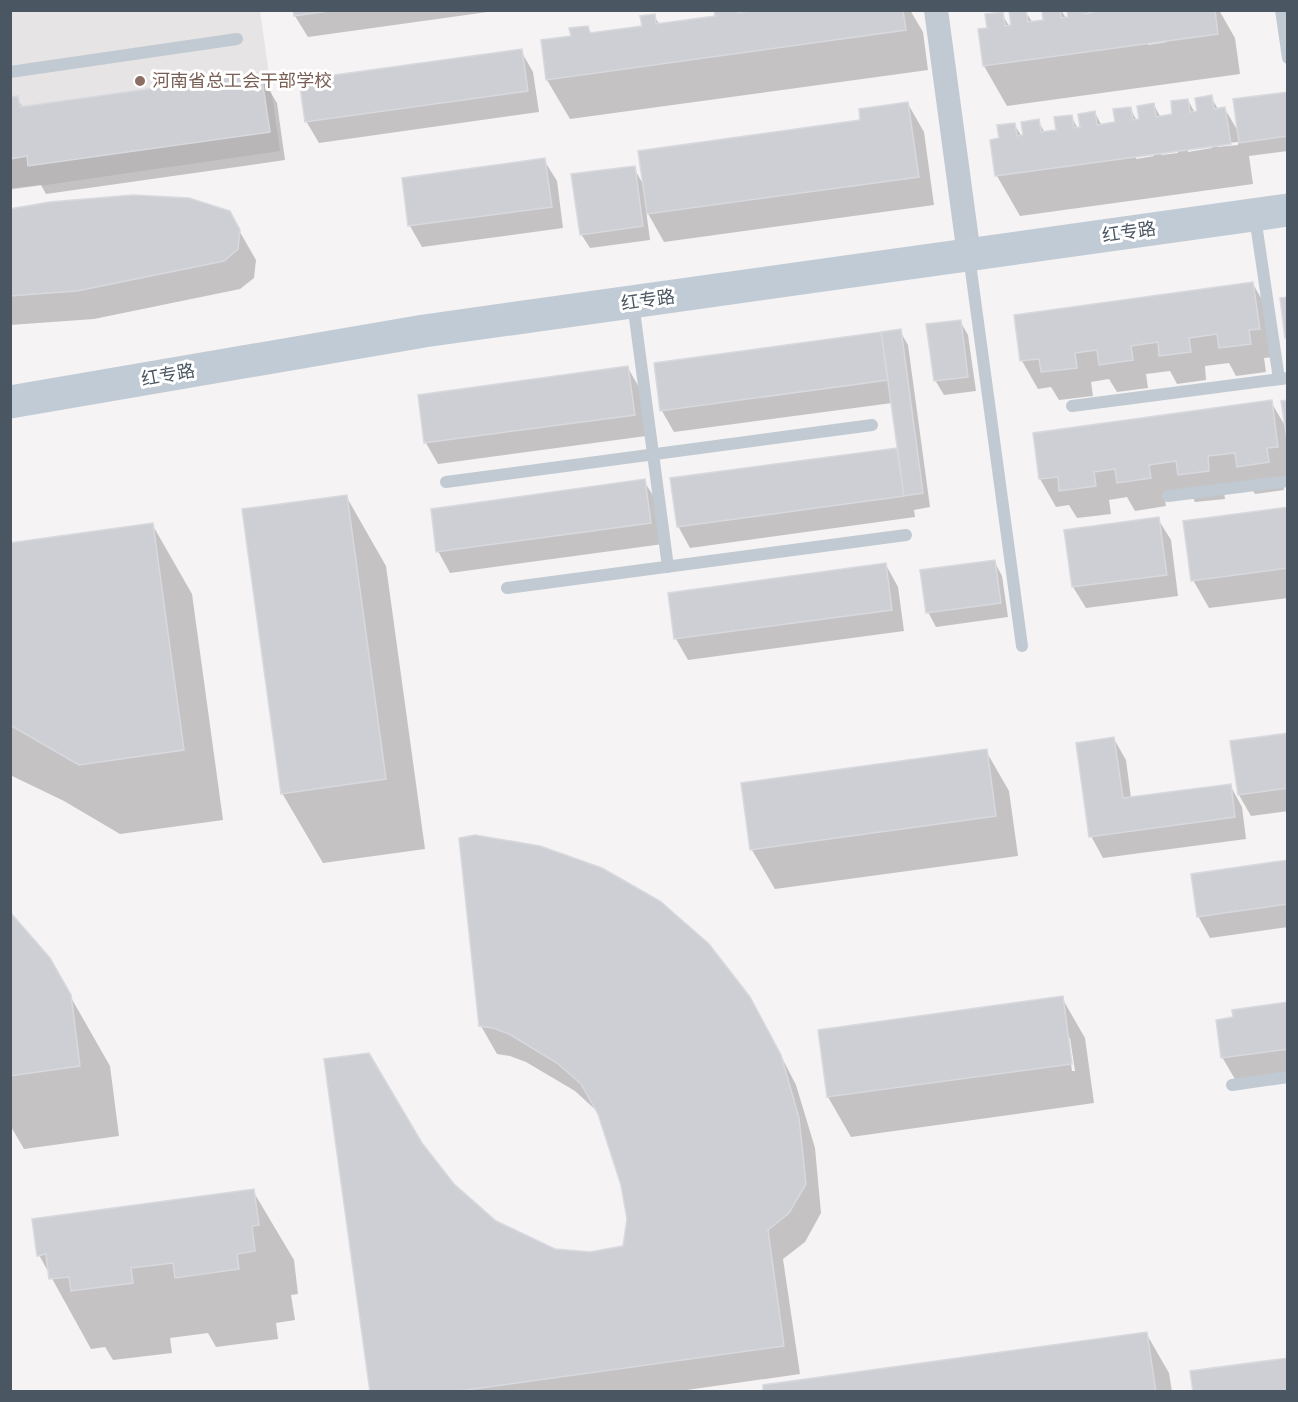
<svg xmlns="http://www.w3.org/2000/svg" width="1298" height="1402" font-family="'Work Sans','Noto Sans SC',sans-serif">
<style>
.education{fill:#e6e4e5}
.shadow{fill:#0003;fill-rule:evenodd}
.building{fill:#cdcfd5;stroke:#d7d9de;stroke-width:1.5}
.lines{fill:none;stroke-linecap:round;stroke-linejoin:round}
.lane{stroke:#c1cad2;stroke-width:12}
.street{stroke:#c1cad2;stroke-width:24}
.secondary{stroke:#c1cbd6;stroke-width:33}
.education-dot{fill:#8d6e63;stroke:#fff;stroke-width:2}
.labels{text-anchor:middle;stroke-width:6;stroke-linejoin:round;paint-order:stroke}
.education-label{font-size:18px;fill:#785e54;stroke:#fff;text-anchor:start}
.street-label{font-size:18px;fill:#4a5661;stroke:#fff}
</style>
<rect width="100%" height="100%" fill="#f5f3f3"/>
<path class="education" d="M10 11H260L280 151 11 190Z"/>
<path class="shadow" d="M295 10H502L308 37 295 16Z
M715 10H738L740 14 767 10H910L923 32 928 70 570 119 547 80 572 37 588 27 592 35 643 27 654 16 660 25 716 18Z
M1044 10H1061L1066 18H1069L1068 10H1086L1089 15 1104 10H1219L1235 38 1240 74 1007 106 984 66 988 29 1002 14 1009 26H1012L1025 11 1033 23 1045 21ZM1165 40 1167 42 1148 45V42Z
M521 51 533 72 539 112 319 143 306 121Z
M260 75 277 103 285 160 46 194 41 185 10 189V99L17 98 23 108Z
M1288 93V151L1249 156 1253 184 1020 216 997 176 992 141 1001 140 1014 124 1022 137 1038 121 1045 133 1058 132 1071 116 1078 129 1095 113 1102 126 1117 124 1130 108 1137 121 1154 105 1161 118 1174 116 1188 100 1195 113 1198 112 1211 97 1218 109H1225L1239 133ZM1238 142V145L1218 147V144ZM1212 145V148L1188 152V149ZM1178 150V153L1161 155V152ZM1154 153V156L1136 159V156Z
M908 104 924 132 934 205 664 242 646 210 650 240 590 248 581 234 634 168 644 186 862 122Z
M544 160 557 181 563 228 422 247 410 226 403 179Z
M10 210 229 213 256 260 254 278 240 289 94 319 10 325Z
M1253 284 1269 312 1275 357 1264 358 1266 372 1236 376 1229 363 1205 366 1206 380 1177 384 1170 371 1146 374 1148 388 1117 392 1109 379 1091 382 1093 396 1059 400 1051 387 1038 389 1022 361Z
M960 321 968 335 976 391 944 395 935 380Z
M900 331 908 345 930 507 914 510 915 517 690 548 678 526 896 449 900 455 892 403 674 432 662 411 655 364Z
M628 368 640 389 646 436 438 464 426 443 419 396Z
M1271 402 1287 429 1288 402V476L1283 477 1284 490 1255 494 1247 481 1223 484 1225 499 1195 502 1188 489 1164 493 1166 506 1135 511 1127 497 1109 500 1111 514 1077 518 1069 505 1056 507 1040 479Z
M644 481 657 502 663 544 450 573 438 551Z
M346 496 386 566 425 849 323 863 282 793Z
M1288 509V598L1209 608 1193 580Z
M1158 519 1171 540 1178 596 1086 608 1073 587 1066 531Z
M152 524 192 594 223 820 120 834 64 801 10 775V544Z
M994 561 1002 576 1008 617 936 627 928 612Z
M886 565 898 587 904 631 688 660 676 639 670 594Z
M1288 734V811L1251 816 1239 795Z
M1114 739 1126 760 1131 798 1230 785 1242 807 1246 839 1103 858 1091 836Z
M986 751 1009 791 1018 856 775 889 752 850Z
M1288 862V927L1210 938 1198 916Z
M10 914 49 959 110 1066 119 1136 24 1149 10 1125Z
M1062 998 1085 1038 1094 1103 851 1137 828 1097ZM1067 1038H1070L1075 1071H1072Z
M1288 1004V1079L1239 1086 1222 1057Z
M481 1026 766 1027 796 1085 815 1148 821 1213 805 1242 783 1259 800 1374 673 1392H372L421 1143 453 1185 495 1222 555 1250 590 1254 624 1247 629 1219 623 1184 599 1113 575 1091 526 1062 510 1056 497 1054Z
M253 1191 294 1260 298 1294 291 1295 295 1320 276 1323 278 1339 216 1347 208 1333 170 1338 172 1353 113 1360 105 1347 91 1349 39 1255Z
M1146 1333 1169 1373 1172 1392H765Z"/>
<path class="building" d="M293 10H337L294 16Z
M714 10H738V13L756 10H903L906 30 546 80 541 40 571 36 569 28 588 26 590 33 642 26 640 16 655 14 656 24 715 16Z
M1026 10 1028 22 1043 20 1042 10H1060L1061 18 1068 17 1067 10H1084L1085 14 1102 10H1215L1218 34 983 66 978 29 987 28 985 14 1003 12 1005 26 1011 25 1009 11Z
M522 49 528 91 305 122 299 80Z
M261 73 270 132 28 166 27 156 10 159V97L18 96 20 107Z
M1288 92V136L1239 143 1233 99Z
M1212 95 1214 109 1225 107 1231 144 995 176 990 140 999 138 997 125 1015 123 1017 136 1023 135 1021 122 1039 119 1041 132 1056 130 1054 117 1072 115 1074 128 1080 127 1078 114 1095 111 1097 125 1115 122 1113 109 1131 107 1133 120 1139 119 1137 106 1154 103 1156 117 1172 114 1171 101 1188 99 1190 112 1197 111 1195 98Z
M908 102 919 177 647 214 638 151 860 120 859 109Z
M545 158 552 207 408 226 402 178Z
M635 166 643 226 580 235 571 174Z
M133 195 189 198 230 211 240 230 238 249 224 261 77 291 10 296V209L50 202Z
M1253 282 1260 329 1249 330 1251 344 1219 348 1217 334 1189 338 1191 352 1159 356 1158 342 1131 346 1133 360 1099 365 1097 350 1075 353 1077 368 1041 372 1039 359 1020 361 1014 315Z
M1288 297V338H1285L1280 298Z
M961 320 968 377 934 381 926 324Z
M901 329 923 493 904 496 881 332Z
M881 332 888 380 660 411 654 363Z
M628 366 635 415 424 443 418 395Z
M1272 400 1278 447 1267 448 1269 462 1237 467 1235 453 1208 456 1209 471 1178 475 1176 461 1149 465 1151 478 1117 483 1115 469 1094 472 1096 486 1059 491 1058 477 1039 479 1033 433Z
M1288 400V446L1281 401Z
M897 448 904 496 677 527 670 478Z
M645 479 651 523 436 552 431 509Z
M347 495 386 779 281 794 242 509Z
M1288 507V568L1191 581 1183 521Z
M1159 517 1167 575 1072 587 1064 530Z
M153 523 184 750 79 765 10 725V543Z
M995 560 1001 603 926 613 920 570Z
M886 563 892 610 674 639 668 593Z
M1288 733V788L1238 795 1230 741Z
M1114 737 1123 798 1231 784 1235 817 1089 837 1076 743Z
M987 749 996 816 750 850 741 783Z
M475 835 540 846 602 868 660 901 709 944 750 997 781 1055 799 1118 806 1184 789 1213 768 1230 784 1346 452 1392H370L324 1059 369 1053 422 1143 454 1184 496 1221 555 1249 590 1252 623 1246 627 1219 621 1185 598 1114 581 1084 557 1063 509 1034 493 1028 479 1026 459 838Z
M1288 860V904L1197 917 1191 874Z
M10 912 50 958 71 995 80 1066 10 1076Z
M1063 996 1072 1064 827 1097 818 1030Z
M1288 1002V1049L1221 1058 1216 1020 1233 1017 1232 1010Z
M254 1189 259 1225 252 1226 255 1251 237 1254 239 1269 175 1278 173 1263 131 1268 133 1283 71 1291 69 1277 49 1279 46 1254 37 1256 32 1219Z
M1147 1332 1156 1392H763V1385Z
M1288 1358V1392H1193L1190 1371Z"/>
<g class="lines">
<path class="lane" d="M1281 10 1288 58
M10 72 237 39
M1255 217 1279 379
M969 256 1022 646
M633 303 668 567
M1072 406 1288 378
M446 482 872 425
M1168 496 1288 481
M507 588 906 535
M1232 1085 1288 1077"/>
<path class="street" d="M936 10 969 255"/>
<path class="secondary" d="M10 402 424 331 1288 210"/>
</g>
<circle class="education-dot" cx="140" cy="81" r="6"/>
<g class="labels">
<g class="education-label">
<text x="152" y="87">河南省总工会干部学校</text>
</g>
<g class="street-label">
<text transform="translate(1129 232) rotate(-8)" y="6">红专路</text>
<text transform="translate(648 300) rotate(-8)" y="6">红专路</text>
<text transform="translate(168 375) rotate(-10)" y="6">红专路</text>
</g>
</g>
<rect width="1298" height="1402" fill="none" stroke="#4a5661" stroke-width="24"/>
</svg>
